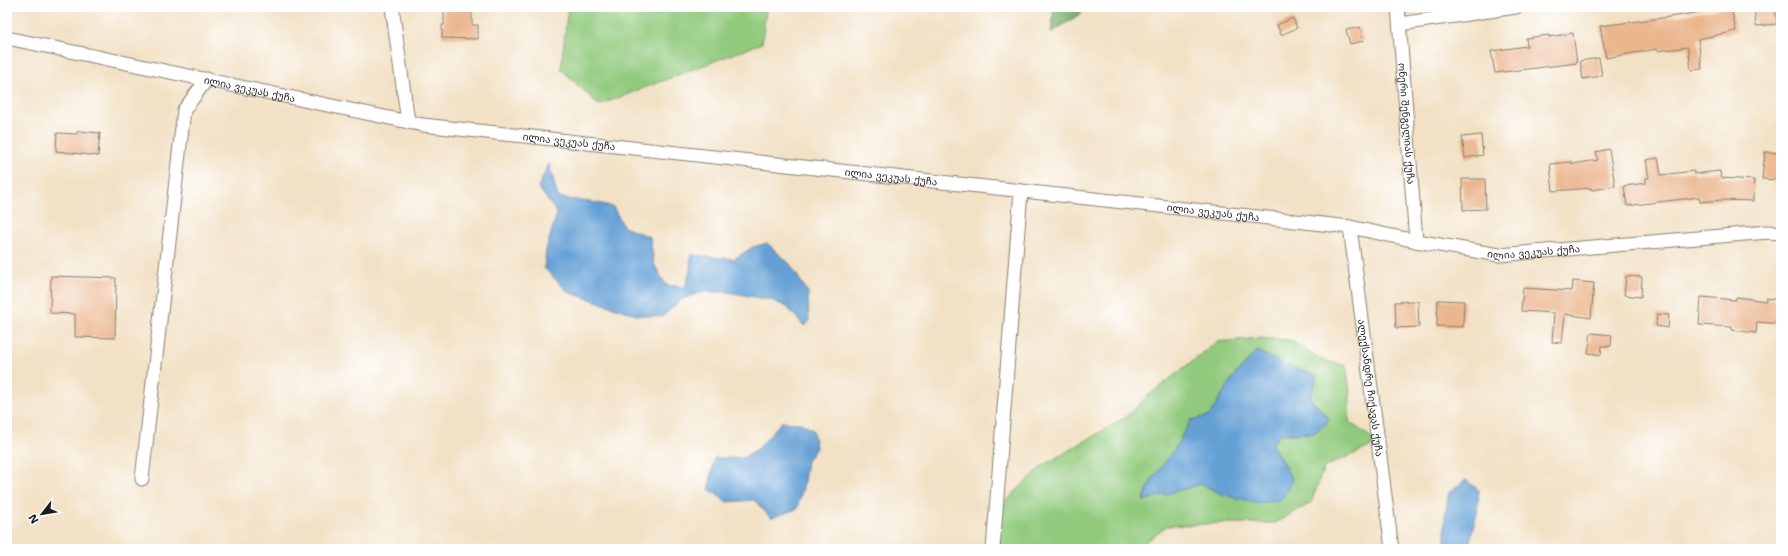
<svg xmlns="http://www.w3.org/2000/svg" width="1788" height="556" font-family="'Shantell Sans','Noto Sans Georgian',sans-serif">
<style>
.green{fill:#92ca7d;stroke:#57734c}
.forest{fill:#75ae6c;stroke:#486544}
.water{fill:#65a0d5;stroke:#405e78}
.building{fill:#ebb68e}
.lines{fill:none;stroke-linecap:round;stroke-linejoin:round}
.street-casing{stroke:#877e70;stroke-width:15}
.street{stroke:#fff;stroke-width:13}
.labels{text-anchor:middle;stroke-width:3;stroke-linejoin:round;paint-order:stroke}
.street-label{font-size:10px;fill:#1c1c1c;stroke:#fff}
</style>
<rect width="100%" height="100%" fill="#fff"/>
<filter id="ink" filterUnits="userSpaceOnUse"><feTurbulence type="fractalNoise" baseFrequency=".025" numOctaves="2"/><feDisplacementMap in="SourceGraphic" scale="8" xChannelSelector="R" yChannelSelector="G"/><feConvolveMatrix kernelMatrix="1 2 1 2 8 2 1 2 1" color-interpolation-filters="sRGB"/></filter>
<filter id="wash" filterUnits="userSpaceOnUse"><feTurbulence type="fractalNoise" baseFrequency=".012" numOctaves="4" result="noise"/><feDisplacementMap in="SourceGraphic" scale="16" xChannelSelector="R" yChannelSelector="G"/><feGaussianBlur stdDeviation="0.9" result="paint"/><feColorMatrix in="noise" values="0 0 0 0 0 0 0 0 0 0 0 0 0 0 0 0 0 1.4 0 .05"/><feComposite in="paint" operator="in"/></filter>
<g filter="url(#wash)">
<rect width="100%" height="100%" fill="#f2e1c5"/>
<path class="green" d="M568 7H754L766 10 762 43 599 105 561 69Z
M1259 338 1289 340 1322 360 1346 366 1350 392 1349 422 1379 443 1324 467 1311 503 1275 523H1226L1166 526 1143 544V549H998L1000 507 1041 467 1126 417 1149 395 1217 342Z"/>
<path class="forest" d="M1054 7H1091L1051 33Z"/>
<path class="water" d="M549 164 558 197C576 201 595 201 613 207L624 227 650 237 654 264 666 285 685 287 690 271 691 255 734 259 753 247 767 243 790 264 808 293 809 322 804 326 787 307 771 300 728 292H703L682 299 662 317 637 315 568 292 544 268 546 250 557 213 538 187Z
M1257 351 1284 364 1317 376 1310 398 1330 420 1314 433 1280 434 1272 444 1293 481 1280 501 1259 503 1223 495 1201 484 1143 501 1152 479 1171 455 1191 420 1209 416 1233 377Z
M781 422 801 423 813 430 816 448 807 461 803 487 797 509 771 518 754 500 727 502 709 489 714 458H743L759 448Z
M1466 480 1479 490 1477 513 1468 549H1445V515L1449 492Z"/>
<g id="blocks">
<path class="building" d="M444 7H472V25H478V39L442 38V25H444Z
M1731 7 1736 31 1698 39 1702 69 1691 70 1688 47 1658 51 1657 49 1606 58 1600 26 1677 16Z
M1754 7H1775L1777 24 1756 26Z
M1293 18 1297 28 1281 35 1277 25Z
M1360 27 1363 41 1350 44 1346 30Z
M1573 33 1577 63 1495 73 1491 51 1527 46 1526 38 1549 35V37Z
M1599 58 1602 76 1583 79 1580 61Z
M78 131 100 133 98 156 56 151 57 133 77 134Z
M1481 135 1483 155 1465 158 1462 137Z
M1609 149 1615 186 1592 190 1591 188 1553 191 1550 164 1572 162V164L1598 160 1596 152Z
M1765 152 1781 153 1780 180 1762 179Z
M1658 158 1661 175 1694 171V174L1720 171 1721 178 1754 180 1753 201 1722 200 1700 202 1699 197 1627 206 1624 186 1646 183V178H1649L1646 160Z
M1462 179H1485L1486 209 1463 210Z
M51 276 116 278 115 338 75 337V314L50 313Z
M1626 276 1642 277 1641 297 1624 295Z
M1573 281 1594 283 1591 318 1565 314 1562 343 1552 342 1554 313 1521 311 1523 288 1572 291Z
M1701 297 1736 300V297L1766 301V298L1781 300V324L1757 322 1756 333 1732 330V327L1699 325Z
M1438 300 1464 301 1463 327 1437 326Z
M1418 301 1419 327 1396 328 1395 302Z
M1657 314 1669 315 1668 328 1656 326Z
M1591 333 1612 335 1611 346H1602L1601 355 1588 353Z"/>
</g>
</g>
<g filter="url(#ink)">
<use href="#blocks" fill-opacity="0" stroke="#877e70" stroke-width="1"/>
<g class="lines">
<defs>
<g id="street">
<path d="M392 7 408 122"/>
<path id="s1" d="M1398 7 1416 241"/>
<path d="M1400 24 1516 7"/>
<path id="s2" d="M7 38 423 125 1350 227 1416 241 1499 255 1768 232 1781 233"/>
<path id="s3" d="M1350 227 1392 549"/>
<path d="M142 479 184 110 207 79"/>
<path d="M993 549 1021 191"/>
</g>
</defs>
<use href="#street" class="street-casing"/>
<use href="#street" class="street"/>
</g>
</g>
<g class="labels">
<g class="street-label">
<text dy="4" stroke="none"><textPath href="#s2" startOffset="248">ილია ვეკუას ქუჩა</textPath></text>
<text dy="4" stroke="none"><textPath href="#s1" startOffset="117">ონერი შენგელიას ქუჩა</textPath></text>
<text dy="4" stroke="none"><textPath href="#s2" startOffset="572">ილია ვეკუას ქუჩა</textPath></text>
<text dy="4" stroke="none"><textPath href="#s2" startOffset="896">ილია ვეკუას ქუჩა</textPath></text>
<text dy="4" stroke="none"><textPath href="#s2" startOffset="1220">ილია ვეკუას ქუჩა</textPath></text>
<text dy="4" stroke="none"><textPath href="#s2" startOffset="1544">ილია ვეკუას ქუჩა</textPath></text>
<text dy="4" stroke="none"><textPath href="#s3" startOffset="162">ალექსანდრე ჩიქავას ქუჩა</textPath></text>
</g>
</g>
<rect width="1788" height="556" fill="none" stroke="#fff" stroke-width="24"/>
<g transform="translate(42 514) rotate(239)" stroke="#ffffff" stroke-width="3" paint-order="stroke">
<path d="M0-3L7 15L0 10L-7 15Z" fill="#1c1c1c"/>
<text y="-6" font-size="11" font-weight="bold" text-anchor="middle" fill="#1c1c1c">N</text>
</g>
</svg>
